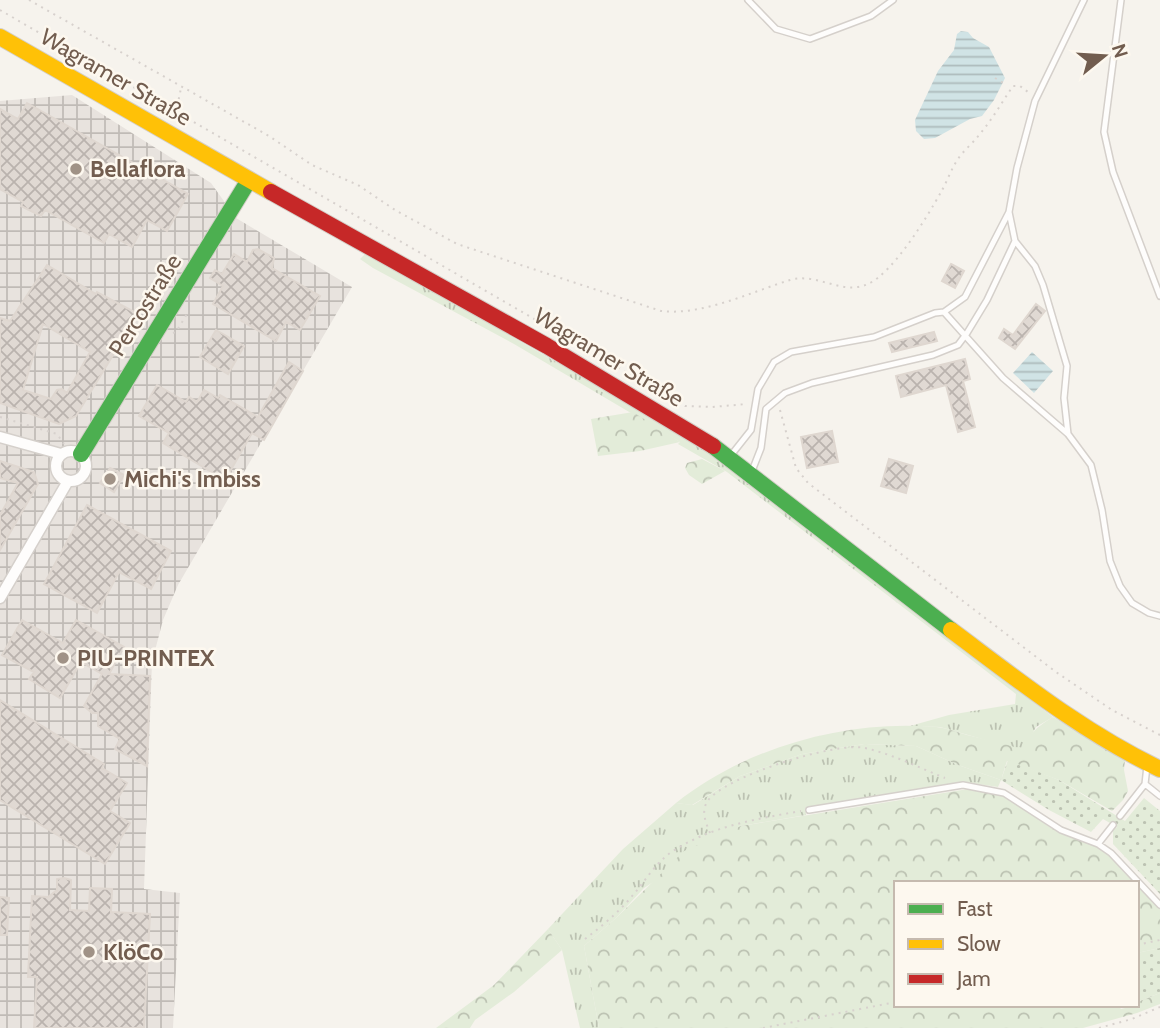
<svg xmlns="http://www.w3.org/2000/svg" width="1160" height="1028" font-family="Cabin,sans-serif">
<style>
.industrial{fill:url(#industrial-grid)}
.grass{fill:url(#grass-tufts)}
.forest{fill:url(#forest-crowns)}
.garden{fill:url(#garden-dots)}
.water{fill:url(#water-rules)}
.building{fill:url(#building-cross-hatch);stroke:#dfd7d0;stroke-width:2;fill-rule:evenodd}
.lines{fill:none;stroke-linecap:round;stroke-linejoin:round}
.lane-casing{stroke:#d5d0cb;stroke-width:8}
.street-casing{stroke:#d5d0cb;stroke-width:13}
.fast-casing{stroke:#d4cfc8;stroke-width:18}
.slow-casing{stroke:#d4cfc8;stroke-width:18}
.jam-casing{stroke:#d4cfc8;stroke-width:18}
.path{stroke:#d7d1cd;stroke-width:2;stroke-dasharray:2 5;stroke-linecap:butt}
.lane{stroke:#fefdfc;stroke-width:5}
.street{stroke:#fefdfc;stroke-width:10}
.fast{stroke:#4caf50;stroke-width:16}
.slow{stroke:#ffc107;stroke-width:16}
.jam{stroke:#c62828;stroke-width:16}
.poi-dot{fill:#a09286;stroke:#fdf8ef;stroke-width:2.5}
.labels{text-anchor:middle;stroke-width:5;stroke-linejoin:round;paint-order:stroke}
.street-label{font-size:23px;fill:#725d4f;stroke:#fdf8ef}
.poi-label{font-size:23px;font-weight:bold;fill:#725d4f;stroke:#fdf8ef;text-anchor:start}
</style>
<defs>
<pattern id="industrial-grid" width="8" height="8" patternUnits="userSpaceOnUse" patternTransform="scale(1.75)"><rect width="8" height="8" fill="#e8e3de"/><path d="M0 4h8M4 0v8" fill="none" stroke="#c0bbb6"/></pattern>
<pattern id="grass-tufts" width="24" height="20" patternUnits="userSpaceOnUse" patternTransform="scale(1.75)"><rect width="24" height="20" fill="#e3ecd9"/><path d="M3 7l-1-3M5 7V3M7 7l1-3M15 17l-1-3M17 17v-4M19 17l1-3" fill="none" stroke="#bcc2b2"/></pattern>
<pattern id="forest-crowns" width="20" height="18" patternUnits="userSpaceOnUse" patternTransform="scale(1.75)"><rect width="20" height="18" fill="#e3ecd9"/><path d="M2 6a3 3 0 1 1 6 0M12 15a3 3 0 1 1 6 0" fill="none" stroke="#bcc2b2"/></pattern>
<pattern id="garden-dots" width="8" height="8" patternUnits="userSpaceOnUse" patternTransform="scale(1.75)"><rect width="8" height="8" fill="#e3ecd9"/><path d="M2 2h.1M6 6h.1" fill="none" stroke="#bcc2b2" stroke-width="1.8" stroke-linecap="round"/></pattern>
<pattern id="water-rules" width="6" height="5" patternUnits="userSpaceOnUse" patternTransform="scale(1.75)"><rect width="6" height="5" fill="#d0e3e5"/><path d="M0 2.5h6" fill="none" stroke="#adbbbc"/></pattern>
<pattern id="building-cross-hatch" width="8" height="8" patternUnits="userSpaceOnUse" patternTransform="scale(1.75)"><rect width="8" height="8" fill="#e0d9d3"/><path d="M0 0l8 8M0 8l8-8" fill="none" stroke="#bab3ae"/></pattern>
</defs>
<rect width="100%" height="100%" fill="#f6f3ed"/>
<path class="industrial" d="M72 95 211 183 236 218 352 287 178 585 163 620 152 662 144 889 180 893 173 1028H0V101Z"/>
<path class="grass" d="M366 253 659 421 711 455 1053 717 1036 727 1024 751 940 727 910 726 949 715 1015 704 1016 694 727 472 678 444 680 442 514 344 373 268 360 259Z
M864 744 916 746 958 765 1001 780 998 787 965 782 805 808 806 815 741 826 644 888 616 918 584 946 599 1028H580L562 950 548 929 623 849 676 803 693 805 740 776 802 754Z"/>
<path class="forest" d="M633 412 680 442 640 451 598 456 591 419Z
M702 459 725 471 702 484 689 475 685 468 687 463Z
M1053 717 1125 760 1124 770 1128 791 1123 800 1112 811 1059 780 1007 761 1001 780 958 765 916 746 864 744 802 754 740 776 692 805 676 803C746 747 847 719 936 727 947 728 957 732 967 735 986 740 1005 743 1024 750 1029 733 1037 727 1053 717Z
M968 789 1004 796 1051 828 1090 843 1105 852 1137 883H896V1005H1118L1121 1009 1137 1005V1002L1160 993V1004L1137 1013 1083 1028H599L584 946 616 918 684 851 741 826Z
M1137 883 1160 908V948L1137 953Z
M548 929 562 950 514 992 475 1020 470 1028H436L494 985Z"/>
<path class="garden" d="M1008 760 1059 780 1125 821 1144 798 1160 811V894L1113 844V830L1117 827 1103 819 1091 832 1049 810 1001 780Z
M1160 948V993L1137 1002V953Z"/>
<path class="water" d="M961 31 968 32 973 38 989 47 1005 78 994 100 982 116 970 119 935 138 924 139 916 131 915 120 938 71 954 50 957 34Z
M1032 352 1053 371 1034 393 1013 373Z"/>
<path class="building" d="M27 103 188 194 167 231 147 220 132 247 109 234 104 243 45 210 41 216 21 206 23 202 0 189V109L18 119Z
M258 249 274 258 272 268 320 296 300 330 286 322 276 341 213 304 223 286 210 278 215 270 222 274 234 254 247 262 253 250Z
M951 264 964 271 955 288 942 281Z
M47 265 96 294 97 292 138 314 76 416 59 424 0 403V318L10 321ZM43 324 90 352 67 393 62 389 57 390 51 399 23 390Z
M1036 304 1045 311 1015 349 999 338 1004 329 1013 335Z
M216 330 244 346 228 374 200 357Z
M934 332 937 341 892 352 889 343Z
M965 359 970 379 963 381 975 427 958 432 946 385 901 397 896 376Z
M289 362 303 371 264 440 252 433 225 480 163 443 169 433 139 416 157 385 186 402 189 397 197 402 204 390 218 398 220 395 258 417Z
M832 431 838 462 807 468 801 437Z
M889 459 913 466 906 493 881 486Z
M0 461 34 472 38 484 0 550V515L18 483 0 478Z
M110 468 124 475 114 492 100 483Z
M87 505 171 551 151 589 119 572 97 613 44 584Z
M22 620 63 643 76 620 124 647 109 674 150 676 147 766 115 749 120 739 98 726V713H92L84 706 102 674 81 662 60 698 29 679 34 672 2 655Z
M0 700 104 764 102 768 127 783 110 811 130 823 105 864 0 800Z
M64 878 71 880 70 910 89 911 90 888 112 889 111 912 150 914 144 1028H34L37 977H28L32 896 48 897 57 890V879Z
M0 897 9 898 7 935H0Z"/>
<g class="lines">
<defs>
<path id="lane" d="M748 0 776 29 810 39 871 16 893 0
M1121 0 1104 132 1113 172 1160 296
M1015 241 1035 266 1043 285 1067 366 1064 398 1068 434
M944 312 965 297 1009 212
M732 454 751 430 758 389 774 362 791 352 874 337 935 313 944 312 1003 378 1068 434 1091 465 1102 510 1110 561 1120 586 1132 603 1149 613 1160 616
M752 471 761 448 766 409 785 393 812 383 933 355 958 345 967 333 987 300 1015 241 1009 212 1017 168 1035 101 1084 0
M1147 766 1145 784 1160 796
M809 810 963 785 1004 793 1061 830 1098 844 1111 853 1160 905
M1120 816 1145 784
M1098 844 1113 825"/>
<path id="street" d="M0 437 61 454
M56 466a15 15 0 1 1 30 0a15 15 0 1 1-30 0Z
M0 598 68 481"/>
<path id="fast" d="M713 446 951 630
M81 454 249 180"/>
<path id="slow" d="M0 37 271 192
M951 630C1018 680 1084 733 1160 769"/>
<path id="jam" d="M271 192 547 346 713 446"/>
</defs>
<use href="#lane" class="lane-casing"/>
<use href="#street" class="street-casing"/>
<use href="#fast" class="fast-casing"/>
<use href="#slow" class="slow-casing"/>
<use href="#jam" class="jam-casing"/>
<path class="path" d="M29 0 269 136 312 165 358 185 395 210 457 244 661 311C702 316 751 292 790 280 817 272 842 296 868 284 894 272 927 217 941 192 947 182 951 169 958 159 964 150 973 143 979 135 992 120 1002 102 1013 86H1020L1028 92
M0 10 685 406 712 407 747 404
M995 78 1007 85
M176 113 181 88
M173 333 176 332 187 314
M780 410 796 468 808 483 1056 672 1112 710 1160 735
M0 417 57 434 64 444
M710 833C706 823 701 812 707 802 722 777 837 741 865 748 892 754 920 768 945 778
M585 939C602 926 619 912 633 895 646 880 656 862 673 851 712 826 756 819 801 811
M1137 945 1160 940
M763 1028 896 1002
M1099 1028 1132 1019 1160 1007"/>
<use href="#lane" class="lane"/>
<use href="#street" class="street"/>
<use href="#fast" class="fast"/>
<use href="#slow" class="slow"/>
<use href="#jam" class="jam"/>
</g>
<g class="poi-dot">
<circle cx="76" cy="169" r="7"/>
<circle cx="110" cy="479" r="7"/>
<circle cx="63" cy="658" r="7"/>
<circle cx="89" cy="952" r="7"/>
</g>
<g class="labels">
<g class="street-label">
<text transform="translate(116 77) rotate(30)" y="8">Wagramer Straße</text>
<text transform="translate(145 305) rotate(-58)" y="8">Percostraße</text>
<text transform="translate(609 357) rotate(31)" y="8">Wagramer Straße</text>
</g>
<g class="poi-label">
<text x="90" y="177">Bellaflora</text>
<text x="124" y="487">Michi's Imbiss</text>
<text x="77" y="666">PIU-PRINTEX</text>
<text x="103" y="960">KlöCo</text>
</g>
</g>
<rect x="894" y="881" width="245" height="126" fill="#fdf8ef" stroke="#c5baaf" stroke-width="2"/>
<rect x="908" y="904" width="35" height="10" fill="#4caf50" stroke="#c5baaf" stroke-width="2"/>
<text x="957" y="916" font-size="21" fill="#725d4f">Fast</text>
<rect x="908" y="939" width="35" height="10" fill="#ffc107" stroke="#c5baaf" stroke-width="2"/>
<text x="957" y="951" font-size="21" fill="#725d4f">Slow</text>
<rect x="908" y="974" width="35" height="10" fill="#c62828" stroke="#c5baaf" stroke-width="2"/>
<text x="957" y="986" font-size="21" fill="#725d4f">Jam</text>
<g transform="translate(1104 56) rotate(72)" stroke="#fdf8ef" stroke-width="5" paint-order="stroke">
<path d="M0-5L12 26L0 18L-12 26Z" fill="#725d4f"/>
<text y="-10" font-size="19" font-weight="bold" text-anchor="middle" fill="#725d4f">N</text>
</g>
</svg>
